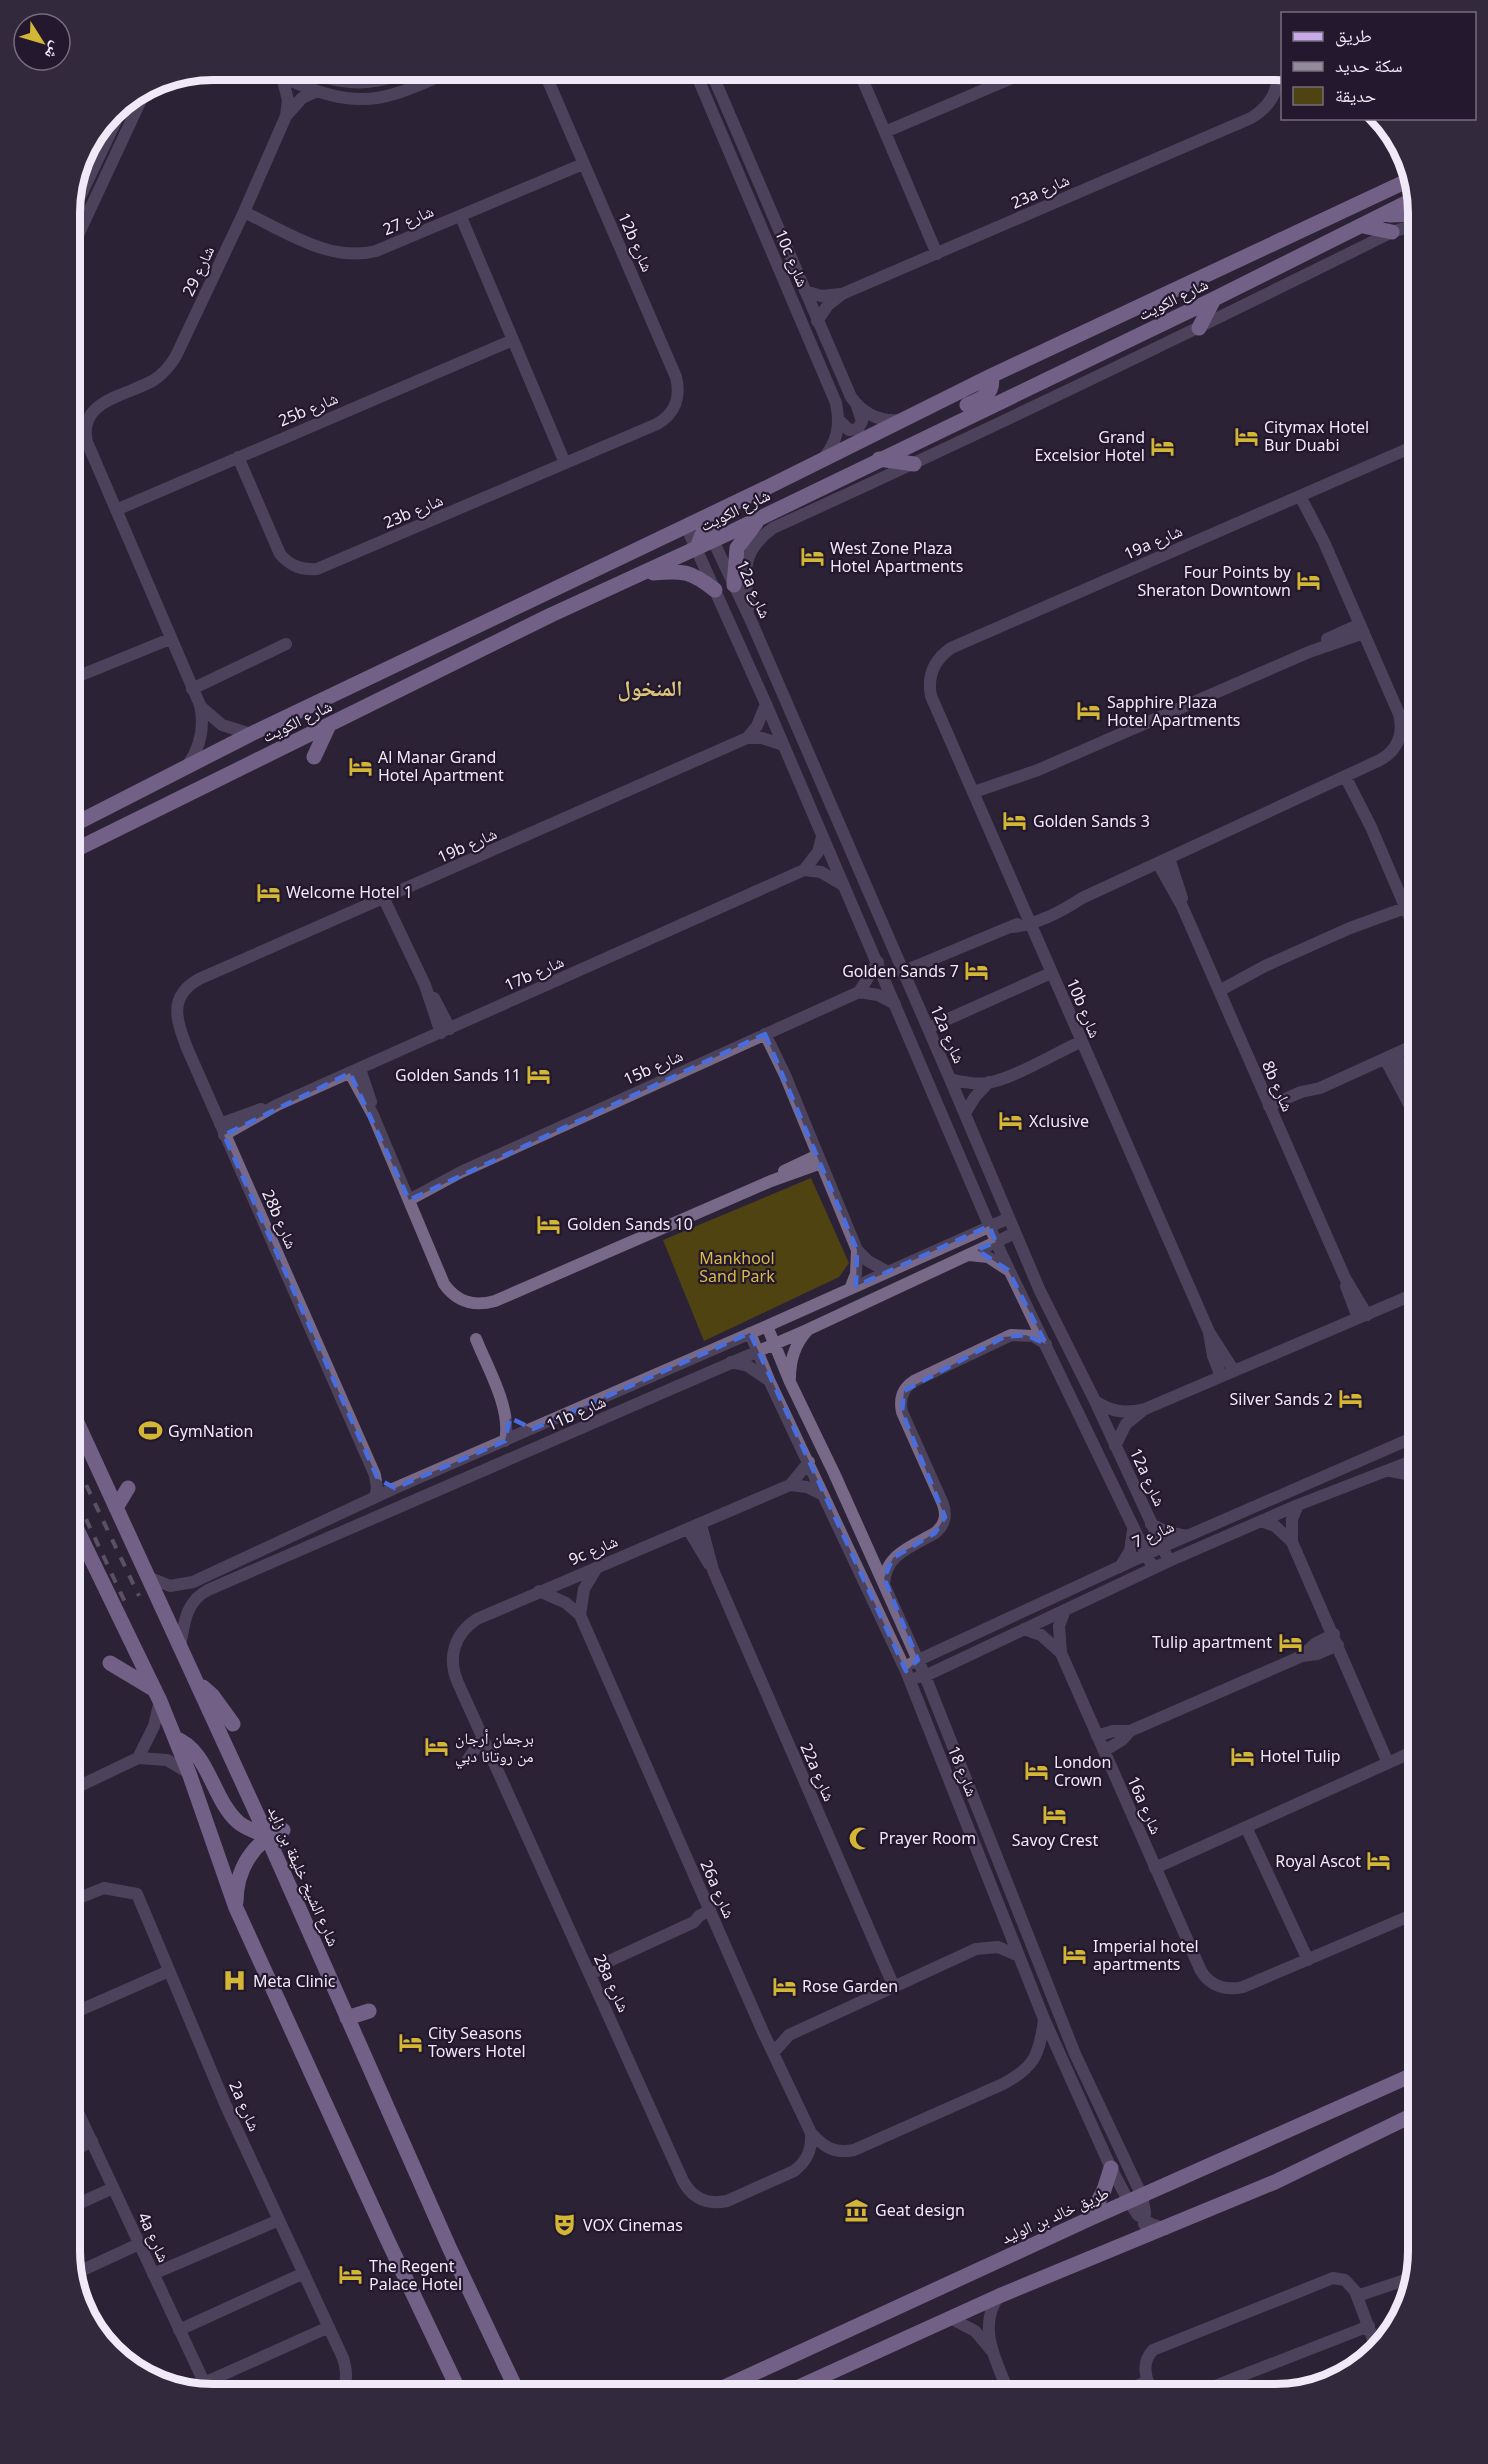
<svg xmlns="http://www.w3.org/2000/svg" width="1488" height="2464" font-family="'Noto Sans','Noto Naskh Arabic',sans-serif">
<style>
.green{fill:#4f4312}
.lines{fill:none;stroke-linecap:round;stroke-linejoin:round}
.minor{stroke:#776987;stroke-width:12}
.major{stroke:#c8aae8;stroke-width:15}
.rail{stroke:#938a9b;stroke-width:4;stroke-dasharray:10 10;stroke-linecap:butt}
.marked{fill:none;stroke:#476dde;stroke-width:4.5;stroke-dasharray:12 8;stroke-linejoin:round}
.labels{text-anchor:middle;stroke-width:4.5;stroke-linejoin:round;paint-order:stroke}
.street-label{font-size:16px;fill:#f0e9f7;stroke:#23182d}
.poi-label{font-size:16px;fill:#f0e9f7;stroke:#23182d;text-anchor:start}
.park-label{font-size:16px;fill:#dabc46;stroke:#23182d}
.district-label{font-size:22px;font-weight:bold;fill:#dac578;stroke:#23182d}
.rim{fill:none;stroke:#f0e9f7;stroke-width:8}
</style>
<rect width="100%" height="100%" fill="#2c2237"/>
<path class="green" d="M811 1178 849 1263 839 1277 704 1341 663 1240Z"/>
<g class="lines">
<path class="minor" d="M265 69C306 88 348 109 394 94 415 88 435 78 455 69
M301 69C345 87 372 87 415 69
M694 69 836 403C841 426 837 443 822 460
M710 69 851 397C863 414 879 422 901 420
M858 69 937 254
M287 115 302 98 317 91
M885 132 1033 69
M244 212C285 231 330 263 376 251L583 164
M461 217 565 463
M69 220 125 102
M69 250 79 233 147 87
M805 291 821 296 841 294
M817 321 828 305 842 294 1251 118C1269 107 1280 91 1277 69
M839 420 849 430 858 429 862 421 857 406
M238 457 280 554C290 566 301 570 317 569L657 424C675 414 681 397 676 377L543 69
M116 510 513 340
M686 526 766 704 1001 1253 1153 1568
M709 532 752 623 950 1079 1040 1291 1095 1401 1169 1561
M749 607C744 572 741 551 773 528 982 433 1187 334 1392 232L1405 228 1419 230
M1327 639 1360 624
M69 680 170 639
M192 689 286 644
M200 706 222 725 251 734
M747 738H762L783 745
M188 765C201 746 205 727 200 705L87 442C77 400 127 396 154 380 163 374 170 366 176 356L244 212 286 116 288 100 282 77
M1345 776 1371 827 1419 939
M974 792 1038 770 1309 652 1364 633
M1169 858 1182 898
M1158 863 1182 906 1345 1278 1367 1315
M804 870 821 872 843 885
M384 899 425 985 441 1033
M1013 927C1038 924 1061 912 1082 898L1380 760C1398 750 1404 734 1399 714L1324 542 1300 496
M902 972 1017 924
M1219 991 1265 966 1350 928 1405 908
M859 992 878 995 895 1004
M434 998 450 1029
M928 1028 1051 973
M765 1034 785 1075 857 1250 856 1274 850 1289
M1396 1054 1413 1099
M1385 1059 1419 1123
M360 1069 371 1102
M350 1073 373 1115 444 1284C457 1302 473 1307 495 1301L771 1181 821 1163
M950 1079C962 1082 976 1085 988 1083 1016 1077 1054 1054 1080 1042
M1269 1106 1301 1092 1320 1088 1419 1043
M965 1113 975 1097 989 1082
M220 1124 261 1109
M224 1135 277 1105 804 870 818 852 822 837
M784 1171 818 1155
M409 1200 461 1172 859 992 878 962
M857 1250 868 1261 888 1272
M969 1255 988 1257 1008 1270
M1346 1286 1358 1318
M767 1326 790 1382 834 1473 925 1676 1075 2054 1142 2196 1145 2212 1144 2224
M750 1333 769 1380 906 1671 1044 2019 1111 2168 1129 2202 1138 2215 1151 2224 1166 2229
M1209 1333 1213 1356 1221 1376
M476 1339C488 1369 512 1409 505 1441
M731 1362 748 1366 767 1379
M1234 1371 1209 1332 931 696C927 676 934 660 951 648L1419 444
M790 1378C790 1360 795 1344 807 1331
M1095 1401C1111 1412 1126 1414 1145 1409L1419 1292
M1115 1446 1126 1424 1142 1411
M1391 1471 1406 1474 1419 1482
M790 1485 807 1487 823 1495
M375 1497 377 1488 375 1475 187 1048C177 1021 167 997 199 979L747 738 757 726 766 704
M1261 1521 1275 1526 1292 1542 1388 1763
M1151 1524 1167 1532 1187 1536
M701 1525 713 1570 894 1987
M688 1529 709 1564
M1292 1542V1519L1298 1505
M598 1566 584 1589 580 1615 763 2032 811 2133C812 2150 807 2161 794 2171L727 2201C707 2205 693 2199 683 2181L458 1683C447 1658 454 1634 477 1619L790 1485 809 1462
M1120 1567 1130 1551 1133 1530
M148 1577 170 1586 193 1582 395 1488 767 1326 1009 1218
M884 1584C885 1554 913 1546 935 1533 945 1525 947 1516 943 1504L902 1412C899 1398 903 1388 914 1381L1011 1335 1033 1336 1046 1344
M539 1591 566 1603 580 1615
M1065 1610 1059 1626 1061 1653 1201 1971C1210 1986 1226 1991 1243 1987L1419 1912
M1024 1629 1041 1635 1060 1652
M180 1647C184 1624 185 1602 208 1590L807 1330 1015 1233
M1302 1656 1316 1643 1334 1634
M912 1663 1162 1547 1419 1435
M918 1677 925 1676 1169 1561 1298 1505 1419 1458
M1097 1736 1113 1731H1130L1302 1656 1317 1654 1338 1645
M1104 1751 1122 1740 1130 1731
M138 1758 154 1726 160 1701
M467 1761 483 1737
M69 1791 138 1758 167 1760 189 1773
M1246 1827 1308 1960
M1155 1868 1419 1749
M69 1902 104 1888 137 1894 226 2106 343 2358C347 2371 348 2382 340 2395
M590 1974 599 1970 605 1963 694 1922 699 1916 710 1910
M69 2015 169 1971
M773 2053 789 2035 976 1949 998 1947 1019 1956
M69 2093 210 2395
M811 2133C824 2147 834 2154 854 2150L1003 2084C1035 2067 1039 2055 1044 2020
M69 2153 92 2141
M69 2208 113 2188
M74 2274 139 2244
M153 2274 279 2220
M999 2296C976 2327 997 2363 1010 2395
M1357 2296 1411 2278
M952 2319 975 2331 991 2350
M179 2330 304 2273
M204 2383 329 2327
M1115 2395 1148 2381
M1154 2395C1146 2380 1140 2364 1153 2350L1333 2278 1345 2280 1355 2291 1376 2347
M1192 2395 1369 2326"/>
<path class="major" d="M1389 215 1419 214
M1363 226 1392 232
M1199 328 1214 299
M967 405C981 399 995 394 991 376
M879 459 914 464
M697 548 703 532 722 519
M653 573C683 570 691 571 715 590
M734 585 737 548 756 523
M314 757 329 725
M69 827 251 734 768 487 991 376 1411 179
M69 853 551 615 727 534 1214 299 1416 198
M69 1405 267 1836 449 2247 519 2395
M116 1508 128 1488
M69 1513 160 1701 189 1773 236 1908 387 2239 461 2395
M110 1663 155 1690
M203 1687 212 1695 233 1724
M175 1738C209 1751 212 1799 238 1822 246 1829 257 1832 267 1836
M236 1902C236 1870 253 1841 283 1830
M347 2018 369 2011
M1089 2219 1104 2190 1111 2168
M707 2395 1089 2219 1419 2072
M781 2395 999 2296 1275 2182 1419 2112"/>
<path class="rail" d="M69 1449 139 1596
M69 1483 125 1602"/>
</g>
<path d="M0 0H1488V2464H0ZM765 1034 857 1250 856 1286 989 1226 996 1242 977 1250 1008 1270 1046 1344 1026 1335 1004 1337 904 1391 902 1412 945 1517 935 1533 893 1558 884 1578 918 1660 906 1671 750 1333 533 1429 510 1418 505 1441 395 1488 378 1479 224 1135 350 1073 409 1200Z" fill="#2c2237" fill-opacity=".55" fill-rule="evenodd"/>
<path class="marked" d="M765 1034 857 1250 856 1286 989 1226 996 1242 977 1250 1008 1270 1046 1344 1026 1335 1004 1337 904 1391 902 1412 945 1517 935 1533 893 1558 884 1578 918 1660 906 1671 750 1333 533 1429 510 1418 505 1441 395 1488 378 1479 224 1135 350 1073 409 1200Z"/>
<defs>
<symbol id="hotel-bare" viewBox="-9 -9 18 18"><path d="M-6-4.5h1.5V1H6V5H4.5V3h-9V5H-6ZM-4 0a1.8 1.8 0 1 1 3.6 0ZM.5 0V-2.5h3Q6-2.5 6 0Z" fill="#d4b635" stroke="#23182d" stroke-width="2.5" paint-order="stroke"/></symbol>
<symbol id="stadium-bare" viewBox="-9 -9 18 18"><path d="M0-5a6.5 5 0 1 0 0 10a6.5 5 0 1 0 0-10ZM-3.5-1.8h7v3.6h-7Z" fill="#d4b635" stroke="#23182d" stroke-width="2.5" paint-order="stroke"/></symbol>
<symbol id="mosque-bare" viewBox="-9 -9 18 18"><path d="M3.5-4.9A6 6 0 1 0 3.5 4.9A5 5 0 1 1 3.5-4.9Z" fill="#d4b635" stroke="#23182d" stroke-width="2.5" paint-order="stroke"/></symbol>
<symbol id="hospital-bare" viewBox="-9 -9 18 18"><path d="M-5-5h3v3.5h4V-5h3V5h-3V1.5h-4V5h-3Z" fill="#d4b635" stroke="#23182d" stroke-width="2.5" paint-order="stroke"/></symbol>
<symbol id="museum-bare" viewBox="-9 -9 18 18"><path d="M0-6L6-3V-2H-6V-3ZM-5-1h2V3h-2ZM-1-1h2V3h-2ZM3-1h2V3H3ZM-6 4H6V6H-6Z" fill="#d4b635" stroke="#23182d" stroke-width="2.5" paint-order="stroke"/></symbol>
<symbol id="theatre-bare" viewBox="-9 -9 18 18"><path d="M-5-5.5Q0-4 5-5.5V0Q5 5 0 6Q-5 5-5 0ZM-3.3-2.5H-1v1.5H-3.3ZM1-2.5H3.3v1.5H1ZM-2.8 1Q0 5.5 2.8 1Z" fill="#d4b635" stroke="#23182d" stroke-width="2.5" paint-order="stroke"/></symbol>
</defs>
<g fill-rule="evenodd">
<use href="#hotel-bare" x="1230" y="420" width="33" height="33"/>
<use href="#hotel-bare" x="1146" y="430" width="33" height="33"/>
<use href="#hotel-bare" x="796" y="540" width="33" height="33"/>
<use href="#hotel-bare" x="1292" y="564" width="33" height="33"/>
<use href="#hotel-bare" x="1072" y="694" width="33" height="33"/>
<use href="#hotel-bare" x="344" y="750" width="33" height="33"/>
<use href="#hotel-bare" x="998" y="804" width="33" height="33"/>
<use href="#hotel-bare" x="252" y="876" width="33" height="33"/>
<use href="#hotel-bare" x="960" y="954" width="33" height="33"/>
<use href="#hotel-bare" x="522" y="1058" width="33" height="33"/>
<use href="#hotel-bare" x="994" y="1104" width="33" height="33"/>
<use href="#hotel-bare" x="532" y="1208" width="33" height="33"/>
<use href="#hotel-bare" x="1334" y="1382" width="33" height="33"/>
<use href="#stadium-bare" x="134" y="1414" width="33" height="33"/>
<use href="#hotel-bare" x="1274" y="1626" width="33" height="33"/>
<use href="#hotel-bare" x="420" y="1730" width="33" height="33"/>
<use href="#hotel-bare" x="1226" y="1740" width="33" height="33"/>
<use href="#hotel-bare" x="1020" y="1754" width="33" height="33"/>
<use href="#hotel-bare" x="1038" y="1798" width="33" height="33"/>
<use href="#mosque-bare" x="844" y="1822" width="33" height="33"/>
<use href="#hotel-bare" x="1362" y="1844" width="33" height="33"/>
<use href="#hotel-bare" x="1058" y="1938" width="33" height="33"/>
<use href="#hospital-bare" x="218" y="1964" width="33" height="33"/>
<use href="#hotel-bare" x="768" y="1970" width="33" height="33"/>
<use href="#hotel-bare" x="394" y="2026" width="33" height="33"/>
<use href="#museum-bare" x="840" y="2194" width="33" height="33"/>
<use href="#theatre-bare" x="548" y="2208" width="33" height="33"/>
<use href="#hotel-bare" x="334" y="2258" width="33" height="33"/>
</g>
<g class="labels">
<g class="street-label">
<text transform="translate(1040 191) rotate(-24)" y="6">23a شارع</text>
<text transform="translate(408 220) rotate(-22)" y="6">شارع 27</text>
<text transform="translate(636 242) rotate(66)" y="6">12b شارع</text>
<text transform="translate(792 258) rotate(67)" y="6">10c شارع</text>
<text transform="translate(198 271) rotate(-65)" y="6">شارع 29</text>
<text transform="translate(1173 299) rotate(-26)" y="6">شارع الكويت</text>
<text transform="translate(308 409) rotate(-23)" y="6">25b شارع</text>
<text transform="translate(735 510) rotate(-26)" y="6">شارع الكويت</text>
<text transform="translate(413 511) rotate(-23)" y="6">23b شارع</text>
<text transform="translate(1153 542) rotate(-24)" y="6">19a شارع</text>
<text transform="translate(754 589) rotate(66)" y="6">12a شارع</text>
<text transform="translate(297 721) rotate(-26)" y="6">شارع الكويت</text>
<text transform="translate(467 845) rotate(-24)" y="6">19b شارع</text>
<text transform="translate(534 973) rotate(-24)" y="6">17b شارع</text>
<text transform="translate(1084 1008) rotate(67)" y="6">10b شارع</text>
<text transform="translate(948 1034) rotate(66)" y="6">12a شارع</text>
<text transform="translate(653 1067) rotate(-24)" y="6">15b شارع</text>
<text transform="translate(1278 1086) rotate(66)" y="6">8b شارع</text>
<text transform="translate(280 1219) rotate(66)" y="6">28b شارع</text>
<text transform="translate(576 1413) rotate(-24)" y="6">11b شارع</text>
<text transform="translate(1148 1477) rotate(65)" y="6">12a شارع</text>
<text transform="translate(1153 1534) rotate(-24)" y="6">شارع 7</text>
<text transform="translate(593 1550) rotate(-23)" y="6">9c شارع</text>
<text transform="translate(963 1771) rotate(68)" y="6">شارع 18</text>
<text transform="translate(818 1772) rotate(66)" y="6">22a شارع</text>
<text transform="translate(1145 1805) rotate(66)" y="6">16a شارع</text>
<text transform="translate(304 1876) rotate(66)" y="6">شارع الشيخ خليفة بن زايد</text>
<text transform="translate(718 1889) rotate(66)" y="6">26a شارع</text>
<text transform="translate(612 1983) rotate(65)" y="6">28a شارع</text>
<text transform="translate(245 2106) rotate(66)" y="6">2a شارع</text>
<text transform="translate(1055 2215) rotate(-24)" y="6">طريق خالد بن الوليد</text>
<text transform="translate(154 2237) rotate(65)" y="6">4a شارع</text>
</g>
<g class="poi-label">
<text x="1264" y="433">Citymax Hotel<tspan x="1264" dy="18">Bur Duabi</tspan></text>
<text x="1145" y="443" text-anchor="end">Grand<tspan x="1145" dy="18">Excelsior Hotel</tspan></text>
<text x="830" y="554">West Zone Plaza<tspan x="830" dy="18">Hotel Apartments</tspan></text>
<text x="1291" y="578" text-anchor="end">Four Points by<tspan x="1291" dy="18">Sheraton Downtown</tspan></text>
<text x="1107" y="708">Sapphire Plaza<tspan x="1107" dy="18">Hotel Apartments</tspan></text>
<text x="378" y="763">Al Manar Grand<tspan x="378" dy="18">Hotel Apartment</tspan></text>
<text x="1033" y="827">Golden Sands 3</text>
<text x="286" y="898">Welcome Hotel 1</text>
<text x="959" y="977" text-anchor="end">Golden Sands 7</text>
<text x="521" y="1081" text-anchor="end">Golden Sands 11</text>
<text x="1029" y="1127">Xclusive</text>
<text x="567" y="1230">Golden Sands 10</text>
<text x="1333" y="1405" text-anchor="end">Silver Sands 2</text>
<text x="168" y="1437">GymNation</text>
<text x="1272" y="1648" text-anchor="end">Tulip apartment</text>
<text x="455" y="1744">برجمان أرجان<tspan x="455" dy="18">من روتانا دبي</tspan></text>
<text x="1260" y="1762">Hotel Tulip</text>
<text x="1054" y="1768">London<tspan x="1054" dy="18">Crown</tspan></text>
<text x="879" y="1844">Prayer Room</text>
<text x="1055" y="1846" text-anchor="middle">Savoy Crest</text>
<text x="1361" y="1867" text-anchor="end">Royal Ascot</text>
<text x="1093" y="1952">Imperial hotel<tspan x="1093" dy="18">apartments</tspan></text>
<text x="253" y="1987">Meta Clinic</text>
<text x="802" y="1992">Rose Garden</text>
<text x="428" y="2039">City Seasons<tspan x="428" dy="18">Towers Hotel</tspan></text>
<text x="875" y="2216">Geat design</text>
<text x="583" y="2231">VOX Cinemas</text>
<text x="369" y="2272">The Regent<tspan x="369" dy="18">Palace Hotel</tspan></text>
</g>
<g class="park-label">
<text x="737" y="1264">Mankhool<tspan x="737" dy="18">Sand Park</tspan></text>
</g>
<g class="district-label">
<text x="650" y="696">المنخول</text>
</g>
</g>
<path d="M0 0H1488V2464H0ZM213 80H1275A133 133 0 0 1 1408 213V2251A133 133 0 0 1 1275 2384H213A133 133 0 0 1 80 2251V213A133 133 0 0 1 213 80Z" fill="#33293d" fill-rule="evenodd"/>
<path class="rim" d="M213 80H1275A133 133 0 0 1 1408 213V2251A133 133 0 0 1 1275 2384H213A133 133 0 0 1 80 2251V213A133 133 0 0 1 213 80Z"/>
<rect x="1281" y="12" width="195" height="108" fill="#23182d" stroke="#756c7e" stroke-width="1.5"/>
<rect x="1293" y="32" width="30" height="9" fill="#c8aae8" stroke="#756c7e" stroke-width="1.5"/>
<text x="1335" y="42" font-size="18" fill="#f0e9f7">طريق</text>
<rect x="1293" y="62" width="30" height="9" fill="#938a9b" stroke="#756c7e" stroke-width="1.5"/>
<text x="1335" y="72" font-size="18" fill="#f0e9f7">سكة حديد</text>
<rect x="1293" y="87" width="30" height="18" fill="#4f4312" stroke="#756c7e" stroke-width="1.5"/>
<text x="1335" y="102" font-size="18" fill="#f0e9f7">حديقة</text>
<g transform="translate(42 42) rotate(127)"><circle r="28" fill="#23182d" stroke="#756c7e" stroke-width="1.5"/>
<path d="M0-4.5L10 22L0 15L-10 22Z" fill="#d4b635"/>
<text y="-9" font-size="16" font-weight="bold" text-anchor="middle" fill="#f0e9f7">ش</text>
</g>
</svg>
